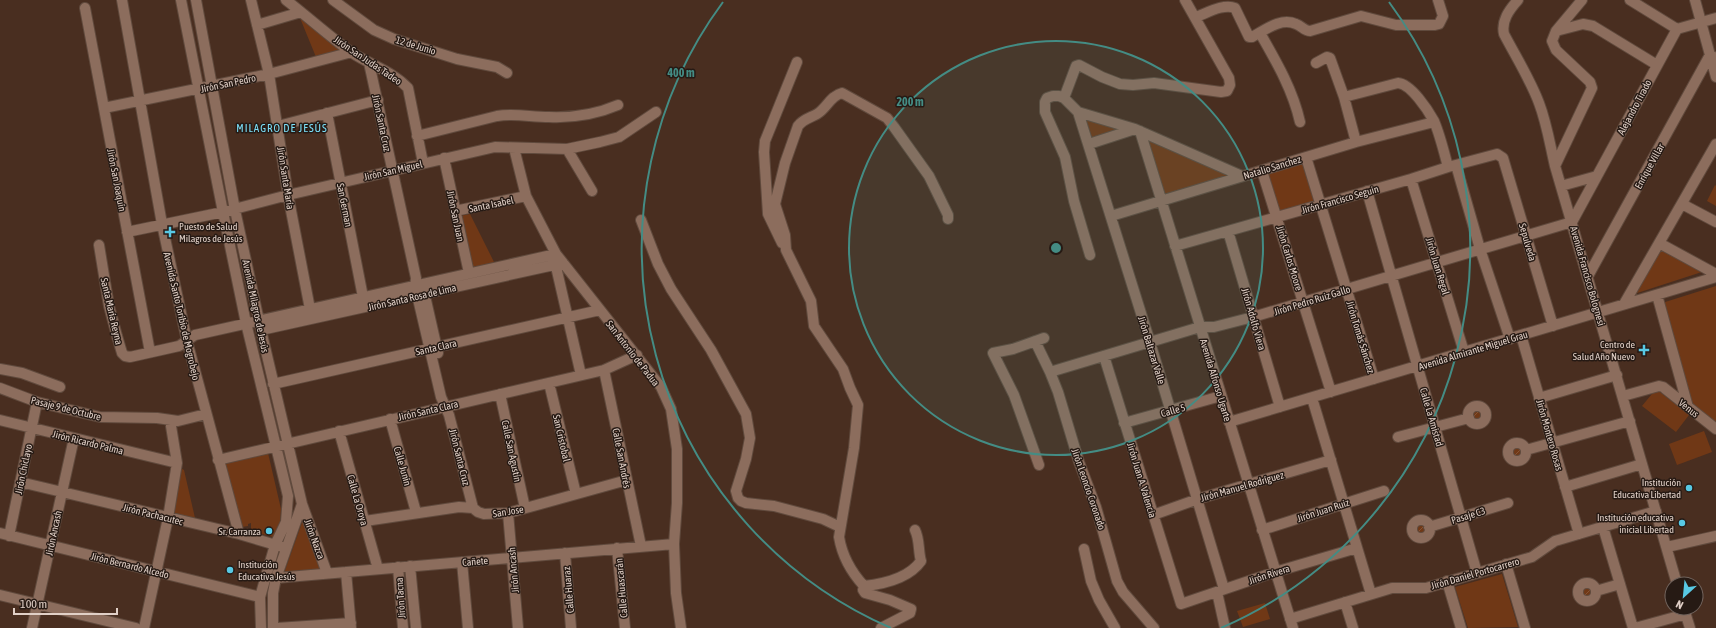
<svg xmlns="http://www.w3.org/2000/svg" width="1716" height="628" font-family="'Asap Condensed',sans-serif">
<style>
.green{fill:#703816}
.garden{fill:url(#garden-furrows)}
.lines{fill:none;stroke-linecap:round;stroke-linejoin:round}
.minor-casing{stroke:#604a3d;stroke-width:12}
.minor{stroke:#8c6d5d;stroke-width:10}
.ring{fill:none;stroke:#448c84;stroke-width:2}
.poi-dot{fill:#58c9e4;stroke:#261a14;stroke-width:1.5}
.labels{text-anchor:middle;stroke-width:3;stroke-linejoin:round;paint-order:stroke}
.street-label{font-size:10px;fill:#e1d0c7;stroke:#261a14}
.poi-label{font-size:10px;fill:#e1d0c7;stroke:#261a14;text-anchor:end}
.neighbourhood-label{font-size:11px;letter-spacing:1px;fill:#7ce0f9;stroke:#261a14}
.centre{fill:#448c84;stroke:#261a14;stroke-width:2}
.ring-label{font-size:12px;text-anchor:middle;font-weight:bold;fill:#448c84;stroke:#261a14;stroke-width:3;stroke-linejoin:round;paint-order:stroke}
</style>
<defs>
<pattern id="garden-furrows" width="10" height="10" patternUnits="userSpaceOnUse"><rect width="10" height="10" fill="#703816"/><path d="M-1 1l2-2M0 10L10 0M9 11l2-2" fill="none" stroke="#845436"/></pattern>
</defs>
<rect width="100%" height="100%" fill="#492e20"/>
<path class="green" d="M300 18 342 51 316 57Z
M1084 116 1122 129 1092 138Z
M1147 139 1229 175 1165 195Z
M1304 162 1315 202 1279 213 1267 172Z
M1715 185 1716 186V206L1707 201Z
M470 214 495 264 472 270 460 216Z
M1660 247 1705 271 1634 294Z
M1716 286V423L1690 403 1662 303Z
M1656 389 1689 415 1676 432 1642 406Z
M1704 431 1712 452 1677 465 1669 444Z
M268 453 281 509 280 523 273 537 251 531V523L248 524V526L242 527 224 463Z
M179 467 184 470 195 518 172 514Z
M304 517 322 569 284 573Z
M1502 574 1518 627 1468 628 1455 587Z
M1265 603 1270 619 1243 627 1237 611Z"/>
<path class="garden" d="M1471.5 415a5.5 5.5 0 1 1 11 0a5.5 5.5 0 1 1-11 0Z
M1510 452a7 7 0 1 1 14 0a7 7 0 1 1-14 0Z
M1415 529a6 6 0 1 1 12 0a6 6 0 1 1-12 0Z
M1581.5 592a5.5 5.5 0 1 1 11 0a5.5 5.5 0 1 1-11 0Z"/>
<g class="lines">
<defs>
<path id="minor" d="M122 0 162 224 187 341 239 534
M181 0 223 212 246 323 288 496 286 522 275 545 260 597 261 628
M196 0 235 210 261 330 302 504 327 573
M251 0 269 74 288 195 310 309
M286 0C308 17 329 36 351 52 370 65 392 71 408 88L423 163
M333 0 374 30 394 39 457 59 497 67 507 73
M1518 0C1509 10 1501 21 1504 34 1516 57 1530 79 1539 103 1547 124 1550 145 1555 166L1677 584
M1630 0 1677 29
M1695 0 1716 77
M85 8 150 352
M1196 17C1207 13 1224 3 1235 8L1249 37H1252C1265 30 1281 17 1296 24 1302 26 1304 31 1310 31L1361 16 1396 25H1435L1439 24 1443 16 1438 0
M257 25 301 12
M1556 31 1583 24 1593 26 1657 65
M1260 33C1276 61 1293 90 1300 122
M369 63 416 278 415 286 441 397 449 415 473 508
M1316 63 1327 57 1330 58 1344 97 1356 142
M1344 97 1398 83C1411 84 1428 110 1434 121 1440 135 1444 152 1448 167
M1064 98 1076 66 1079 65 1102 77 1120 84 1133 85 1154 83 1221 92 1227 91 1230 85 1229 78 1185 0
M104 108 269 74 352 52
M1078 112 1150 342 1224 589
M327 113 363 297
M278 126 378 100
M1140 131 1293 628
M417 136 497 116C514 113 531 117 549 117 573 118 597 114 618 105
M1089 144 1135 129
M514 148 526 196 556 254 661 387 671 409 677 449V503L674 544 676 593 681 628
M567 149 592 191
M1306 157 1374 379
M444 158 469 273
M1456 165 1480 249 1510 339
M1555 166 1592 88 1590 82 1556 50 1552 41 1556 31 1582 0
M1262 171 1331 392
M1411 179 1464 352
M1561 186 1597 176
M1367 191 1477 573
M1682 204 1716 222
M455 211 526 196
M1111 216 1356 142 1434 122
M641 220 658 264 671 289 711 350 746 414 750 438 746 459 736 491 738 498 741 501 746 503 774 506 823 519 840 527
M1572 222 1677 29 1716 18
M1228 231 1280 407
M127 232 223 212 288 195 495 147 567 149 600 142 619 137 656 112
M782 243 768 214 764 152 765 141 797 62
M1659 243 1716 274
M99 245 109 306 117 336 122 353 125 356 130 357 179 346 195 335 556 254
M1175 246 1411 179 1448 167 1497 154 1503 158 1553 326
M1090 255 1074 201 1065 157 1045 112V102L1047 98 1053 96H1059L1064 98 1078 112 1135 129 1242 176
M554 258 581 375
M1588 276 1710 55 1716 58
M423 287 438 353
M1657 295 1688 407
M1624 304 1716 144
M261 330 563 263
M1521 335 1579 534
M1035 341 1050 372 1058 392 1079 462 1096 507 1117 581 1123 592 1154 628
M1104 356 1181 604 1275 572 1357 548
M0 369 22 373 60 387
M604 370 641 546
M1050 372 1200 327H1214L1253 317 1572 222
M549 383 576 494
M273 384 600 310
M0 388 37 402 100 417 157 418 178 421 206 414
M500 394 525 508
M1623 396 1659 386 1663 387 1716 429
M1312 398 1371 594
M1539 398 1617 375
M1468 415a9 9 0 1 1 18 0a9 9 0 1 1-18 0Z
M390 419 416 512
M0 420 177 463
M1229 422 1716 277
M1124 423 1221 396
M339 431 378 569
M1398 437 1469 418
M1508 452a9 9 0 1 1 18 0a9 9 0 1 1-18 0Z
M1526 450 1630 421
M218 460 604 370 637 355
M1039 465 1014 395 993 353 1013 349 1044 338
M20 482 239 534 286 548
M1565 487 1642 464
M508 513 518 628
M1153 515 1198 499 1331 460
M1412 529a9 9 0 1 1 18 0a9 9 0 1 1-18 0Z
M365 521 459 507 473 508 478 512 484 514 508 513 627 480
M1429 527 1508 503
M1603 527 1633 628
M1262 530 1384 491
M0 533 260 597
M9 536 37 402
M1667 547 1716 536
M617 548 625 628
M1084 549 1091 581 1099 600 1115 628
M565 553 571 628
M462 562 468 628
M1506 564 1525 628
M410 566 416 628
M398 567 403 628
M346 572 351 628
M276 578 674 544
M1447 581 1461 628
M1578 592a9 9 0 1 1 18 0a9 9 0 1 1-18 0Z
M864 586C852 573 842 555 839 537L854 448 858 405 850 388 843 369 814 326 811 301 786 250 785 235 775 204 785 163 798 126C803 119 810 118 817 114 827 108 830 96 842 93L887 118 894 127 929 176 948 215V219
M1596 591 1620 584
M1217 592 1225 628
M0 595 136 628
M1345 602 1353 628
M1684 609 1690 628
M1290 619 1392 588H1426L1532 557 1555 541 1656 511
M32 628 74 438
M144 628 168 518 177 463 170 420
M273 628V593L276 578 302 504
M277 628 351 623
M881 628 910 613 911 609 890 600 865 593 863 590 864 586C883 584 909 578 921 561 918 551 920 540 915 530
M1635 628 1686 614"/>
</defs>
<use href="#minor" class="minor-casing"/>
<use href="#minor" class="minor"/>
</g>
<circle cx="1056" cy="248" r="207" fill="#448c84" fill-opacity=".12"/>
<g class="ring">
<circle cx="1056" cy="248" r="207"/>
<path d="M891 628A414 414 0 0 1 723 2M1389 2A414 414 0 0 1 1221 628"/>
</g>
<g class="poi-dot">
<path d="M168 226h4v4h4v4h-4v4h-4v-4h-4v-4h4z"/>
<path d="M1642 344h4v4h4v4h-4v4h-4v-4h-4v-4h4z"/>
<circle cx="1689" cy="488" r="4"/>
<circle cx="1682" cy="523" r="4"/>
<circle cx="269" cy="531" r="4"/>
<circle cx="230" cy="570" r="4"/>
</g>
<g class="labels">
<g class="street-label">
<text transform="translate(416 45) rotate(17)" y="4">12 de Junio</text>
<text transform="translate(368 60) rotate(34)" y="4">Jirón San Judas Tadeo</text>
<text transform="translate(228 83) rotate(-12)" y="4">Jirón San Pedro</text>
<text transform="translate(1634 107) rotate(-62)" y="4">Alejandro Tirado</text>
<text transform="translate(382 123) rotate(78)" y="4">Jirón Santa Cruz</text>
<text transform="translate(1649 166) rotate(-61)" y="4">Enrique Villar</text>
<text transform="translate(1272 167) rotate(-17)" y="4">Natalio Sanchez</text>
<text transform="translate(393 170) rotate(-13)" y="4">Jirón San Miguel</text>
<text transform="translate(286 178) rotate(81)" y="4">Jirón Santa María</text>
<text transform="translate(117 180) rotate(79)" y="4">Jirón San Joaquín</text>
<text transform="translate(1340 199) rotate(-16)" y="4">Jirón Francisco Seguin</text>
<text transform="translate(491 204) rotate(-12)" y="4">Santa Isabel</text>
<text transform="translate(345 205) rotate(79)" y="4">San German</text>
<text transform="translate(456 216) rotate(78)" y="4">Jirón San Juan</text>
<text transform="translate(1528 242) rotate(74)" y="4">Sepulveda</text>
<text transform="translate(1290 258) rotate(73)" y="4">Jirón Carlos Moore</text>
<text transform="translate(1438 266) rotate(73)" y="4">Jirón Juan Regal</text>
<text transform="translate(1588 276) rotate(74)" y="4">Avenida Francisco Bolognesi</text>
<text transform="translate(412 297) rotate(-13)" y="4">Jirón Santa Rosa de Lima</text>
<text transform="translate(1312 300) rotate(-17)" y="4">Jirón Pedro Ruiz Gallo</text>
<text transform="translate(256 306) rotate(78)" y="4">Avenida Milagros de Jesús</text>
<text transform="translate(112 311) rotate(77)" y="4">Santa María Reyna</text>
<text transform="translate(182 316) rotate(77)" y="4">Avenida Santo Toribio de Mogrobejo</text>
<text transform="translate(1254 319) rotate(74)" y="4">Jirón Adolfo Viera</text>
<text transform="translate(1361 337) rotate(73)" y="4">Jirón Tomás Sánchez</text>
<text transform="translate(436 347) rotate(-13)" y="4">Santa Clara</text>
<text transform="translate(1152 350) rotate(73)" y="4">Jirón Baltazar Valle</text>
<text transform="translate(1473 350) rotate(-17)" y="4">Avenida Almirante Miguel Grau</text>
<text transform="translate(633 353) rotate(52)" y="4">San Antonio de Padua</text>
<text transform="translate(1216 380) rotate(73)" y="4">Avenida Alfonso Ugarte</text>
<text transform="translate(66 408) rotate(14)" y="4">Pasaje 9 de Octubre</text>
<text transform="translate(1689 408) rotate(38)" y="4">Venus</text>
<text transform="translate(428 410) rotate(-13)" y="4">Jirón Santa Clara</text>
<text transform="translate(1173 410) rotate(-16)" y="4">Calle 5</text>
<text transform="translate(1432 417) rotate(74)" y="4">Calle La Amistad</text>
<text transform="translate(1550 435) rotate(74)" y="4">Jirón Montero Rosas</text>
<text transform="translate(562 438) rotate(77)" y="4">San Cristobal</text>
<text transform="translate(88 442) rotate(14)" y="4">Jirón Ricardo Palma</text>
<text transform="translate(512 451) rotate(78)" y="4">Calle San Agustín</text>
<text transform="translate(460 457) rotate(76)" y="4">Jirón Santa Cruz</text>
<text transform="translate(622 458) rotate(79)" y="4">Calle San Andrés</text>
<text transform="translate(403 466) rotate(74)" y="4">Calle Junín</text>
<text transform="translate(23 469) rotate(-78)" y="4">Jirón Chiclayo</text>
<text transform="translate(1142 480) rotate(73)" y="4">Jirón Juan A. Valencia</text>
<text transform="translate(1242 486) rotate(-16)" y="4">Jirón Manuel Rodríguez</text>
<text transform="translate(1089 489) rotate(71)" y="4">Jirón Leoncio Coronado</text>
<text transform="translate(358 500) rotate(74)" y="4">Calle La Oroya</text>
<text transform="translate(1323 510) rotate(-18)" y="4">Jirón Juan Ruiz</text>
<text transform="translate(508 511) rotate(-9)" y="4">San Jose</text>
<text transform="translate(153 514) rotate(14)" y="4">Jirón Pachacutec</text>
<text transform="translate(1468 515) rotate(-17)" y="4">Pasaje C3</text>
<text transform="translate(53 533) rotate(-78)" y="4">Jirón Ancash</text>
<text transform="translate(315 539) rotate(70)" y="4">Jirón Nazca</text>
<text transform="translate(475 561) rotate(-5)" y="4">Cañete</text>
<text transform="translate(130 565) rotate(14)" y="4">Jirón Bernardo Alcedo</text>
<text transform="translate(513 570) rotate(-95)" y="4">Jirón Ancash</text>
<text transform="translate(1475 573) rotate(-16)" y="4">Jirón Daniel Portocarrero</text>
<text transform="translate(1269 574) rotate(-18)" y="4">Jirón Rivera</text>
<text transform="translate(621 588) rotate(-95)" y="4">Calle Huascarán</text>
<text transform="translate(568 590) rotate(-95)" y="4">Calle Huaraz</text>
<text transform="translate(400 598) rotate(-94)" y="4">Jirón Tacna</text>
</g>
<g class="poi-label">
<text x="179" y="230" text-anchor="start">Puesto de Salud<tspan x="179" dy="12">Milagros de Jesús</tspan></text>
<text x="1635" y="348">Centro de<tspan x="1635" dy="12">Salud Año Nuevo</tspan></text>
<text x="1681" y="486">Institución<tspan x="1681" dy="12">Educativa Libertad</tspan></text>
<text x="1674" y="521">Institución educativa<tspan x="1674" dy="12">inicial Libertad</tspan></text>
<text x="261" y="535">Sr. Carranza</text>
<text x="238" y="568" text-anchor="start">Institución<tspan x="238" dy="12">Educativa Jesús</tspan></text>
</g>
<g class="neighbourhood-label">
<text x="282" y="132">MILAGRO DE JESÚS</text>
</g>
</g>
<circle cx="1056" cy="248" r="6" class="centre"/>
<g class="ring-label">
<text x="681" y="77">400 m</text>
<text x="910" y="106">200 m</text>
</g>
<g transform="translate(1684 596) rotate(207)"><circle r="19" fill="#261a14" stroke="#71635c"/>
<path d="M0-3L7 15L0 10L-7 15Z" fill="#58c9e4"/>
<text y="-6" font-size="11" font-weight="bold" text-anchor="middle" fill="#e1d0c7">N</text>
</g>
<path d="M14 608v6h103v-6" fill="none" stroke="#e1d0c7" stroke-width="2"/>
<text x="20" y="608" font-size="12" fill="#e1d0c7" stroke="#261a14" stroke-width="3" paint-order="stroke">100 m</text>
</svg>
